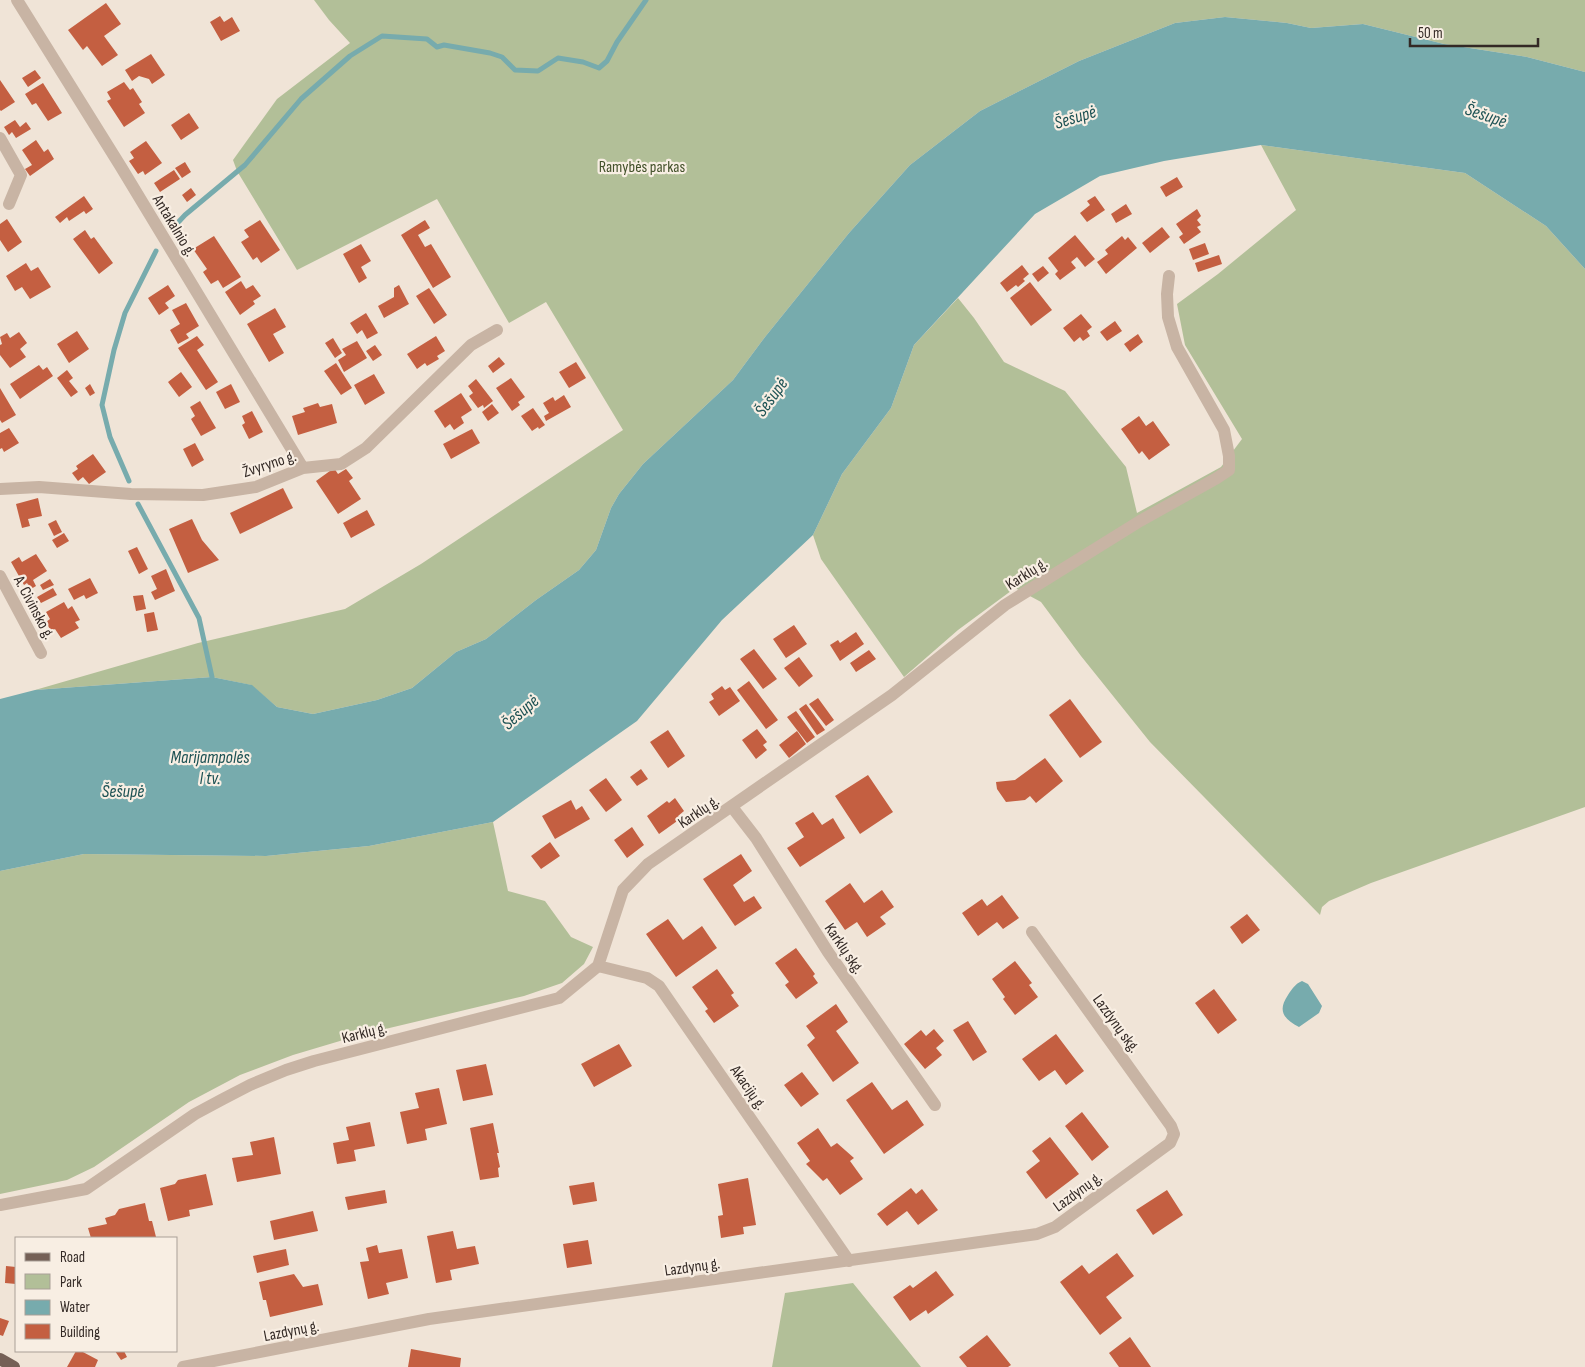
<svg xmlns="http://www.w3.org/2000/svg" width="1585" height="1367" font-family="'Sofia Sans Condensed',sans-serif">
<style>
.green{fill:#b2bf98}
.water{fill:#77abad}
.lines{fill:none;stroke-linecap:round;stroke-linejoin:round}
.stream{stroke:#77abad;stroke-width:5}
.building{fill:#c45f41}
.minor{stroke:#c8b4a4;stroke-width:12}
.major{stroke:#756056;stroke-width:12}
.labels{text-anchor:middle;stroke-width:4.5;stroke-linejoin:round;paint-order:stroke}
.park-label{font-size:16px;fill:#43512a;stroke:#f8eee3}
.street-label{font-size:16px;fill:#332925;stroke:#f8eee3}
.water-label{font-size:18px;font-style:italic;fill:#1c5153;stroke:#f8eee3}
</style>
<rect width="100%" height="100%" fill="#f0e4d7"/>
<path class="green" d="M314 0H1585V72L1527 57 1444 44 1363 24 1311 28 1287 23 1225 17 1175 23 1079 61 980 111 910 165 849 233 765 337 733 380 643 464 619 494 611 508 596 550 579 570 536 600 486 639 456 652 412 688 377 700 313 714 277 707 251 685 212 677 35 690 198 643 345 609 421 564 623 430 546 302 509 323 437 199 297 270 237 171 233 160 277 99 350 43 329 20Z
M1261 145 1465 173 1546 226 1585 269V807L1371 883 1329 901 1322 907 1320 915 1150 742 1081 656 1041 602 1015 588 958 630 904 677 821 559 813 535 842 474 891 408 914 345 958 298 974 318 1004 362 1065 391 1126 467 1137 513 1221 467 1242 439 1185 345 1177 304 1218 274 1296 210Z
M493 822 508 891 545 901 571 937 593 947 584 964 562 983 524 996 360 1035 293 1055 240 1075 189 1102 94 1167 67 1180 0 1194V871L84 854 266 856 369 846Z
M853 1283 921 1367H772L785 1293Z"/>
<path class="water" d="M1225 17 1287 23 1311 28 1363 24 1444 44 1527 57 1585 72V269L1546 226 1465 173 1261 145 1164 161 1100 176 1035 214 914 345 891 408 842 474 813 535 722 620 637 721 493 822 369 846 266 856 84 854 0 871V699L35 690 212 677 252 685 277 707 313 714 377 700 412 688 456 652 486 639 536 600 579 570 596 550 611 508 619 494 643 464 733 380 765 337 849 233 910 165 980 111 1079 61 1175 23Z
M1302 981 1308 984 1322 1006 1319 1013 1299 1027C1284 1019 1277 1011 1288 995 1292 989 1295 984 1302 981Z"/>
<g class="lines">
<path class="stream" d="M172 229 185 215 245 165 301 99 350 56 382 36 427 39 437 47 444 45 490 53 502 57 515 70 538 71 558 58 583 62 599 68 607 61 617 42 646 0
M129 481 110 437 102 405 114 350 125 313 156 251
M138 504 199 618 212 677"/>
</g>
<path class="building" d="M106 3 121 24 104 36 118 55 102 66 87 46 83 50 68 30Z
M220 16 224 22 232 17 240 31 221 41 210 22Z
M151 54 165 75 152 84 149 79 139 76 132 81 125 70Z
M35 70 41 78 28 87 22 78Z
M0 80 15 102 1 111 0 110Z
M124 82 130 90 133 88 142 102 139 104 145 113 124 127 107 101 111 99 107 92Z
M43 83 62 113 48 121 36 103 32 105 25 94Z
M189 113 199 128 181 140 171 125Z
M15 120 20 127 26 122 31 129 16 138 12 132 9 135 4 127Z
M36 140 44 152 48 149 54 159 30 176 25 169 32 165 22 150Z
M146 141 162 163 145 175 143 171 138 174 129 161 134 158 130 152Z
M185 162 191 172 182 178 175 168Z
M174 170 180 179 160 192 154 183Z
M1177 177 1183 187 1166 197 1160 187Z
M191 188 196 195 187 202 182 195Z
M84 196 93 209 86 214 84 211 69 221 67 217 60 223 55 217Z
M1095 196 1105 210 1087 222 1080 213 1090 205 1087 201Z
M1126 204 1132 214 1116 223 1111 214Z
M1197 209 1201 216 1197 220 1201 225 1197 227 1201 232 1184 244 1179 237 1183 234 1176 224Z
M7 219 22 242 8 252 0 240V224Z
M260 220 280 250 261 263 257 257 253 260 241 242 249 237 244 230Z
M425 220 430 228 418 235 425 247 431 244 451 277 433 288 401 235Z
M1162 227 1170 237 1150 253 1142 243Z
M85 230 91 239 94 237 113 263 99 274 73 239Z
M1075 235 1095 259 1085 267 1077 257 1071 262 1076 268 1060 280 1055 274 1058 271 1048 258Z
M214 236 241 277 223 288 218 280 211 284 203 272 207 269 193 249Z
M1122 236 1125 240 1128 237 1137 248 1106 274 1097 262 1108 254 1105 250Z
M1205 243 1209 254 1193 260 1189 249Z
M361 244 371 261 361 267 367 278 359 283 343 254Z
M1219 255 1222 264 1198 272 1195 263Z
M26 263 31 271 38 267 51 287 30 299 22 287 15 291 6 276Z
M1022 265 1029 274 1023 279 1025 281 1018 287 1016 285 1007 292 1000 283Z
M1043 266 1049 273 1038 282 1032 274Z
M241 281 246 289 253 285 261 296 253 301 255 304 240 315 225 292Z
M1030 282 1052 310 1031 326 1010 298Z
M168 285 175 296 165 303 169 308 159 315 148 298Z
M399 285 409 304 384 318 378 306 394 297V288Z
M429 288 447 315 434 324 416 296Z
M186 303 199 326 186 334 189 338 178 344 170 330 180 324 172 310Z
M275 308 286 327 273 334 284 353 269 362 247 324Z
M366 313 378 333 367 339 362 330 357 334 350 323Z
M1081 314 1092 327 1087 331 1090 336 1083 341 1080 337 1074 342 1063 328Z
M1115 321 1122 331 1107 341 1100 332Z
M77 331 89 349 69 363 57 344Z
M19 332 27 343 20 349 26 357 10 368 0 355V345L2 344 0 337 7 333 10 338Z
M1138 334 1143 342 1130 352 1124 344Z
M197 336 204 345 197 350 218 382 206 390 178 348Z
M436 336 445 351 437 356 439 359 427 366 425 363 417 369 407 354Z
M333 338 342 353 335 358 325 343Z
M357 341 367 358 344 372 338 360 346 355 342 349Z
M375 345 382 355 373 361 366 351Z
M499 357 505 364 493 373 488 366Z
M576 362 586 378 569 388 559 372Z
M336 363 352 388 341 395 324 371Z
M39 365 43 370 47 367 53 376 20 399 10 384Z
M67 370 73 378 69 381 78 392 71 397 57 378Z
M181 372 192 387 179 397 168 382Z
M374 374 385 393 365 405 354 385Z
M511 378 525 397 518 402 520 405 512 411 496 388Z
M476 379 493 401 484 408 483 405 478 408 469 396 473 393 468 386Z
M90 384 95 393 90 396 85 388Z
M231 384 240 402 225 409 216 392Z
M0 388 16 415 2 423 0 420Z
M461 393 472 410 461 417 464 423 454 430 450 424 445 428 434 411Z
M564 395 571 407 546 421 544 416 549 413 543 403 553 397 555 401Z
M200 401 216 428 201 436 191 419 195 416 190 407Z
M318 403 320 407 332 404 337 423 298 435 292 416 305 412 303 408Z
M492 404 499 413 488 421 482 412Z
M533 408 545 425 539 429 538 427 532 431 521 416Z
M252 411 263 432 249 439 242 425 245 423 242 416Z
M1139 416 1146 426 1153 421 1170 445 1149 460 1142 451 1139 454 1121 429Z
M9 428 19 443 4 452 2 448 0 449V433Z
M472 429 480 443 451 459 443 444Z
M195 443 204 460 192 467 183 449Z
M93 454 106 472 89 484 83 477 78 481 72 473 78 469 76 466Z
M334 468 338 474 346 469 353 478 349 481 361 499 338 514 316 481Z
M283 488 293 508 240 534 230 513Z
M38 498 42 516 28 519 30 526 22 528 16 504Z
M367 510 375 525 351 538 343 523Z
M192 519 202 540 219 560 188 573 169 529Z
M56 520 62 532 54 536 48 524Z
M64 533 69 541 57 548 52 540Z
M137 547 148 569 139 574 128 551Z
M36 554 47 571 33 580 36 586 31 589 27 583 24 585 11 562 19 557 22 562Z
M166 569 175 591 155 600 151 592 157 589 151 576Z
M90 578 98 593 86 599 84 595 74 600 68 589Z
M50 579 54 585 43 590 40 585Z
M53 588 57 595 41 603 37 597Z
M143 595 146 609 136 611 133 596Z
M64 602 68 609 72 606 80 620 75 622 79 628 61 638 55 629 51 631 46 622 50 619 46 612Z
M154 612 158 630 147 632 144 614Z
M794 625 807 644 786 658 773 639Z
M856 632 864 644 840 661 830 645 838 640 840 643Z
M754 649 777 679 763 689 740 659Z
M869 650 876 659 856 672 850 663Z
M799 657 813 676 799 687 784 668Z
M749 681 778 720 766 729 737 690Z
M722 686 725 690 730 687 740 701 719 716 709 702 714 699 711 694Z
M818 698 834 720 826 726 809 704Z
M1070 699 1102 742 1080 758 1049 715Z
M806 704 825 730 817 735 799 709Z
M796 711 815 737 807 743 787 717Z
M757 729 767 742 763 745 767 750 756 759 742 740Z
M668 730 685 756 668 768 650 742Z
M797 731 806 744 789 758 779 745Z
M1045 758 1063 781 1036 803 1030 796 1025 800 1006 802 997 789 996 782 1015 780Z
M641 769 648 779 637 786 630 777Z
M868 775 893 812 860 834 835 796Z
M606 778 622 800 606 812 589 790Z
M675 798 684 811 678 816 680 819 659 834 647 816 667 801 669 803Z
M571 800 576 810 582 806 590 819 555 839 542 816Z
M813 812 822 825 833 818 845 838 800 867 787 848 804 837 795 823Z
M632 827 644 845 627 858 614 840Z
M550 842 560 856 541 869 531 856Z
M741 854 752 871 733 885 744 902 754 896 762 908 735 926 703 879Z
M850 883 864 903 882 890 894 907 880 917 886 924 867 937 857 922 845 930 825 901Z
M1002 895 1019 918 1003 929 997 922 978 936 962 913 982 899 987 906Z
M1247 914 1260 930 1242 944 1230 927Z
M668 919 683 940 702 926 717 948 676 977 646 934Z
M796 948 815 974 813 976 818 983 796 999 785 985 789 982 775 963Z
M1015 961 1032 983 1029 985 1038 997 1015 1015 1003 999 1005 997 992 979Z
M717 969 734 993 731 995 739 1006 714 1023 705 1011 708 1009 692 987Z
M1214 989 1237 1020 1218 1034 1195 1003Z
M836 1004 848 1022 836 1031 859 1063 833 1082 807 1045 815 1038 806 1026Z
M968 1021 987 1052 973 1061 953 1030Z
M934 1029 944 1041 936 1048 942 1055 925 1069 904 1044 921 1030 926 1036Z
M1056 1034 1084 1071 1066 1085 1055 1070 1039 1081 1022 1059Z
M619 1044 632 1066 594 1087 581 1064Z
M486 1064 493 1095 463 1101 456 1070Z
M802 1072 819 1094 801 1107 784 1085Z
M872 1082 892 1110 907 1100 924 1125 884 1154 846 1100Z
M439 1088 447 1124 425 1129 427 1140 407 1144 400 1112 419 1108 415 1093Z
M1082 1112 1109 1147 1092 1161 1065 1126Z
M370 1122 375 1146 354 1150 356 1161 337 1164 333 1143 349 1140 346 1127Z
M493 1123 499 1153H497L500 1167 498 1168 499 1177 480 1180 470 1128Z
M818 1128 831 1147 837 1143 854 1158 850 1161 863 1179 840 1195 827 1178 823 1181 806 1164 810 1161 797 1143Z
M274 1137 281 1174 237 1182 232 1158 253 1155 250 1142Z
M1050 1137 1079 1174 1046 1199 1026 1172 1040 1161 1032 1151Z
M206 1174 213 1205 189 1210 190 1216 168 1221 160 1188 175 1184 178 1180Z
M748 1178 756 1225 743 1227 744 1234 721 1238 718 1216 723 1215 718 1184Z
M594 1182 597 1201 573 1205 569 1186Z
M911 1188 916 1194 922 1189 938 1210 918 1225 907 1211 887 1226 877 1214Z
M385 1190 387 1203 348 1210 345 1197Z
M1167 1190 1183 1215 1153 1235 1136 1210Z
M145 1203 149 1221H152L156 1237 91 1238 88 1228 107 1224 105 1218 115 1215 119 1209Z
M313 1211 318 1231 274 1240 270 1221Z
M453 1231 457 1249 475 1246 479 1264 450 1270 452 1280 436 1283 427 1236Z
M588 1240 592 1264 567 1268 563 1244Z
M377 1245 379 1253 402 1249 408 1278 386 1283 389 1294 368 1299 360 1262 369 1261 366 1248Z
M286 1249 289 1265 257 1273 253 1256Z
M1117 1253 1134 1276 1106 1297 1122 1318 1100 1335 1060 1282 1082 1265 1089 1274Z
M6 1266 16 1267V1284L5 1283Z
M936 1271 954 1295 928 1314 926 1310 910 1321 893 1297 910 1285 913 1288Z
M294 1274 303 1287 318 1284 323 1305 270 1317 266 1300H263L259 1282Z
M0 1318 9 1321 3 1336 0 1335Z
M987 1335 1011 1365 1008 1367H967L959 1357Z
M1130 1337 1151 1367H1119L1109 1353Z
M411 1349 461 1358 460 1367H408Z
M76 1351H81L98 1360 95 1367H67Z
M115 1351H124L127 1357 121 1360Z"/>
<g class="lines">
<path class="minor" d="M17 0 121 167 303 468
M0 138 21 175 9 204
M0 489 39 487 131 494 203 495 256 487 303 468 341 464 366 448 471 345 497 330
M0 576 41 653
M732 807 756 838 828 952 935 1105
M598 966 647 978 659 986 849 1261
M0 1205 86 1189 195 1114 223 1099 250 1085 286 1070 314 1061 559 998 598 966 623 890 648 864 892 695 1005 605 1140 521 1217 478 1229 470V456L1224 430 1177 347 1168 317 1167 294 1169 276
M183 1367 429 1319 1037 1234 1055 1227 1170 1143 1174 1134 1171 1126 1032 932"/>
<path class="major" d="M0 1359 14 1367"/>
</g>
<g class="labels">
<g class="park-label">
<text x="642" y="172">Ramybės parkas</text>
</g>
<g class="street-label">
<text transform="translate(175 225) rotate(59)" y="6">Antakalnio g.</text>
<text transform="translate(269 463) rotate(-18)" y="6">Žvyryno g.</text>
<text transform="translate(1026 573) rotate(-32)" y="6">Karklų g.</text>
<text transform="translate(35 607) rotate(62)" y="6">A. Civinsko g.</text>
<text transform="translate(698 811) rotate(-34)" y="6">Karklų g.</text>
<text transform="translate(845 948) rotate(56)" y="6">Karklų skg.</text>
<text transform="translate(1117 1023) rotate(54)" y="6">Lazdynų skg.</text>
<text transform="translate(364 1032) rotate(-14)" y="6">Karklų g.</text>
<text transform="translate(749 1087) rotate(55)" y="6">Akacijų g.</text>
<text transform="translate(1077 1191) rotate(-36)" y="6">Lazdynų g.</text>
<text transform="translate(692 1266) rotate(-8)" y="6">Lazdynų g.</text>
<text transform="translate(291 1330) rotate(-11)" y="6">Lazdynų g.</text>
</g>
<g class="water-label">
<text transform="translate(1486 115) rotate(19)" y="6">Šešupė</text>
<text transform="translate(1075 117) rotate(-17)" y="6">Šešupė</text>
<text transform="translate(771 397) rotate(-54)" y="6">Šešupė</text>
<text transform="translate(520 712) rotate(-41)" y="6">Šešupė</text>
<text x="210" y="763">Marijampolės<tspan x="210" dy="21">I tv.</tspan></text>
<text x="123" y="797">Šešupė</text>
</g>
</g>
<rect x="15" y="1237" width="162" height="115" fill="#f8eee3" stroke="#a99f97"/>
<rect x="25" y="1253" width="25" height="8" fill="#756056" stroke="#a99f97"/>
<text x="60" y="1262" font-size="15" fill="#332925">Road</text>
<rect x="25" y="1274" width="25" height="15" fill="#b2bf98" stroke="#a99f97"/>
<text x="60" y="1287" font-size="15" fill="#332925">Park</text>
<rect x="25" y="1300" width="25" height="15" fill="#77abad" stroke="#a99f97"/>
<text x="60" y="1312" font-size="15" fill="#332925">Water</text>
<rect x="25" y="1324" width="25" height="15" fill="#c45f41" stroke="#a99f97"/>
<text x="60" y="1337" font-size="15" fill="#332925">Building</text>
<path d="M1410 38v8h128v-8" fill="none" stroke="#332925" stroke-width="2.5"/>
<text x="1418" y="38" font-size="15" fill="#332925" stroke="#f8eee3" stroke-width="4" paint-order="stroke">50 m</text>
</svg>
